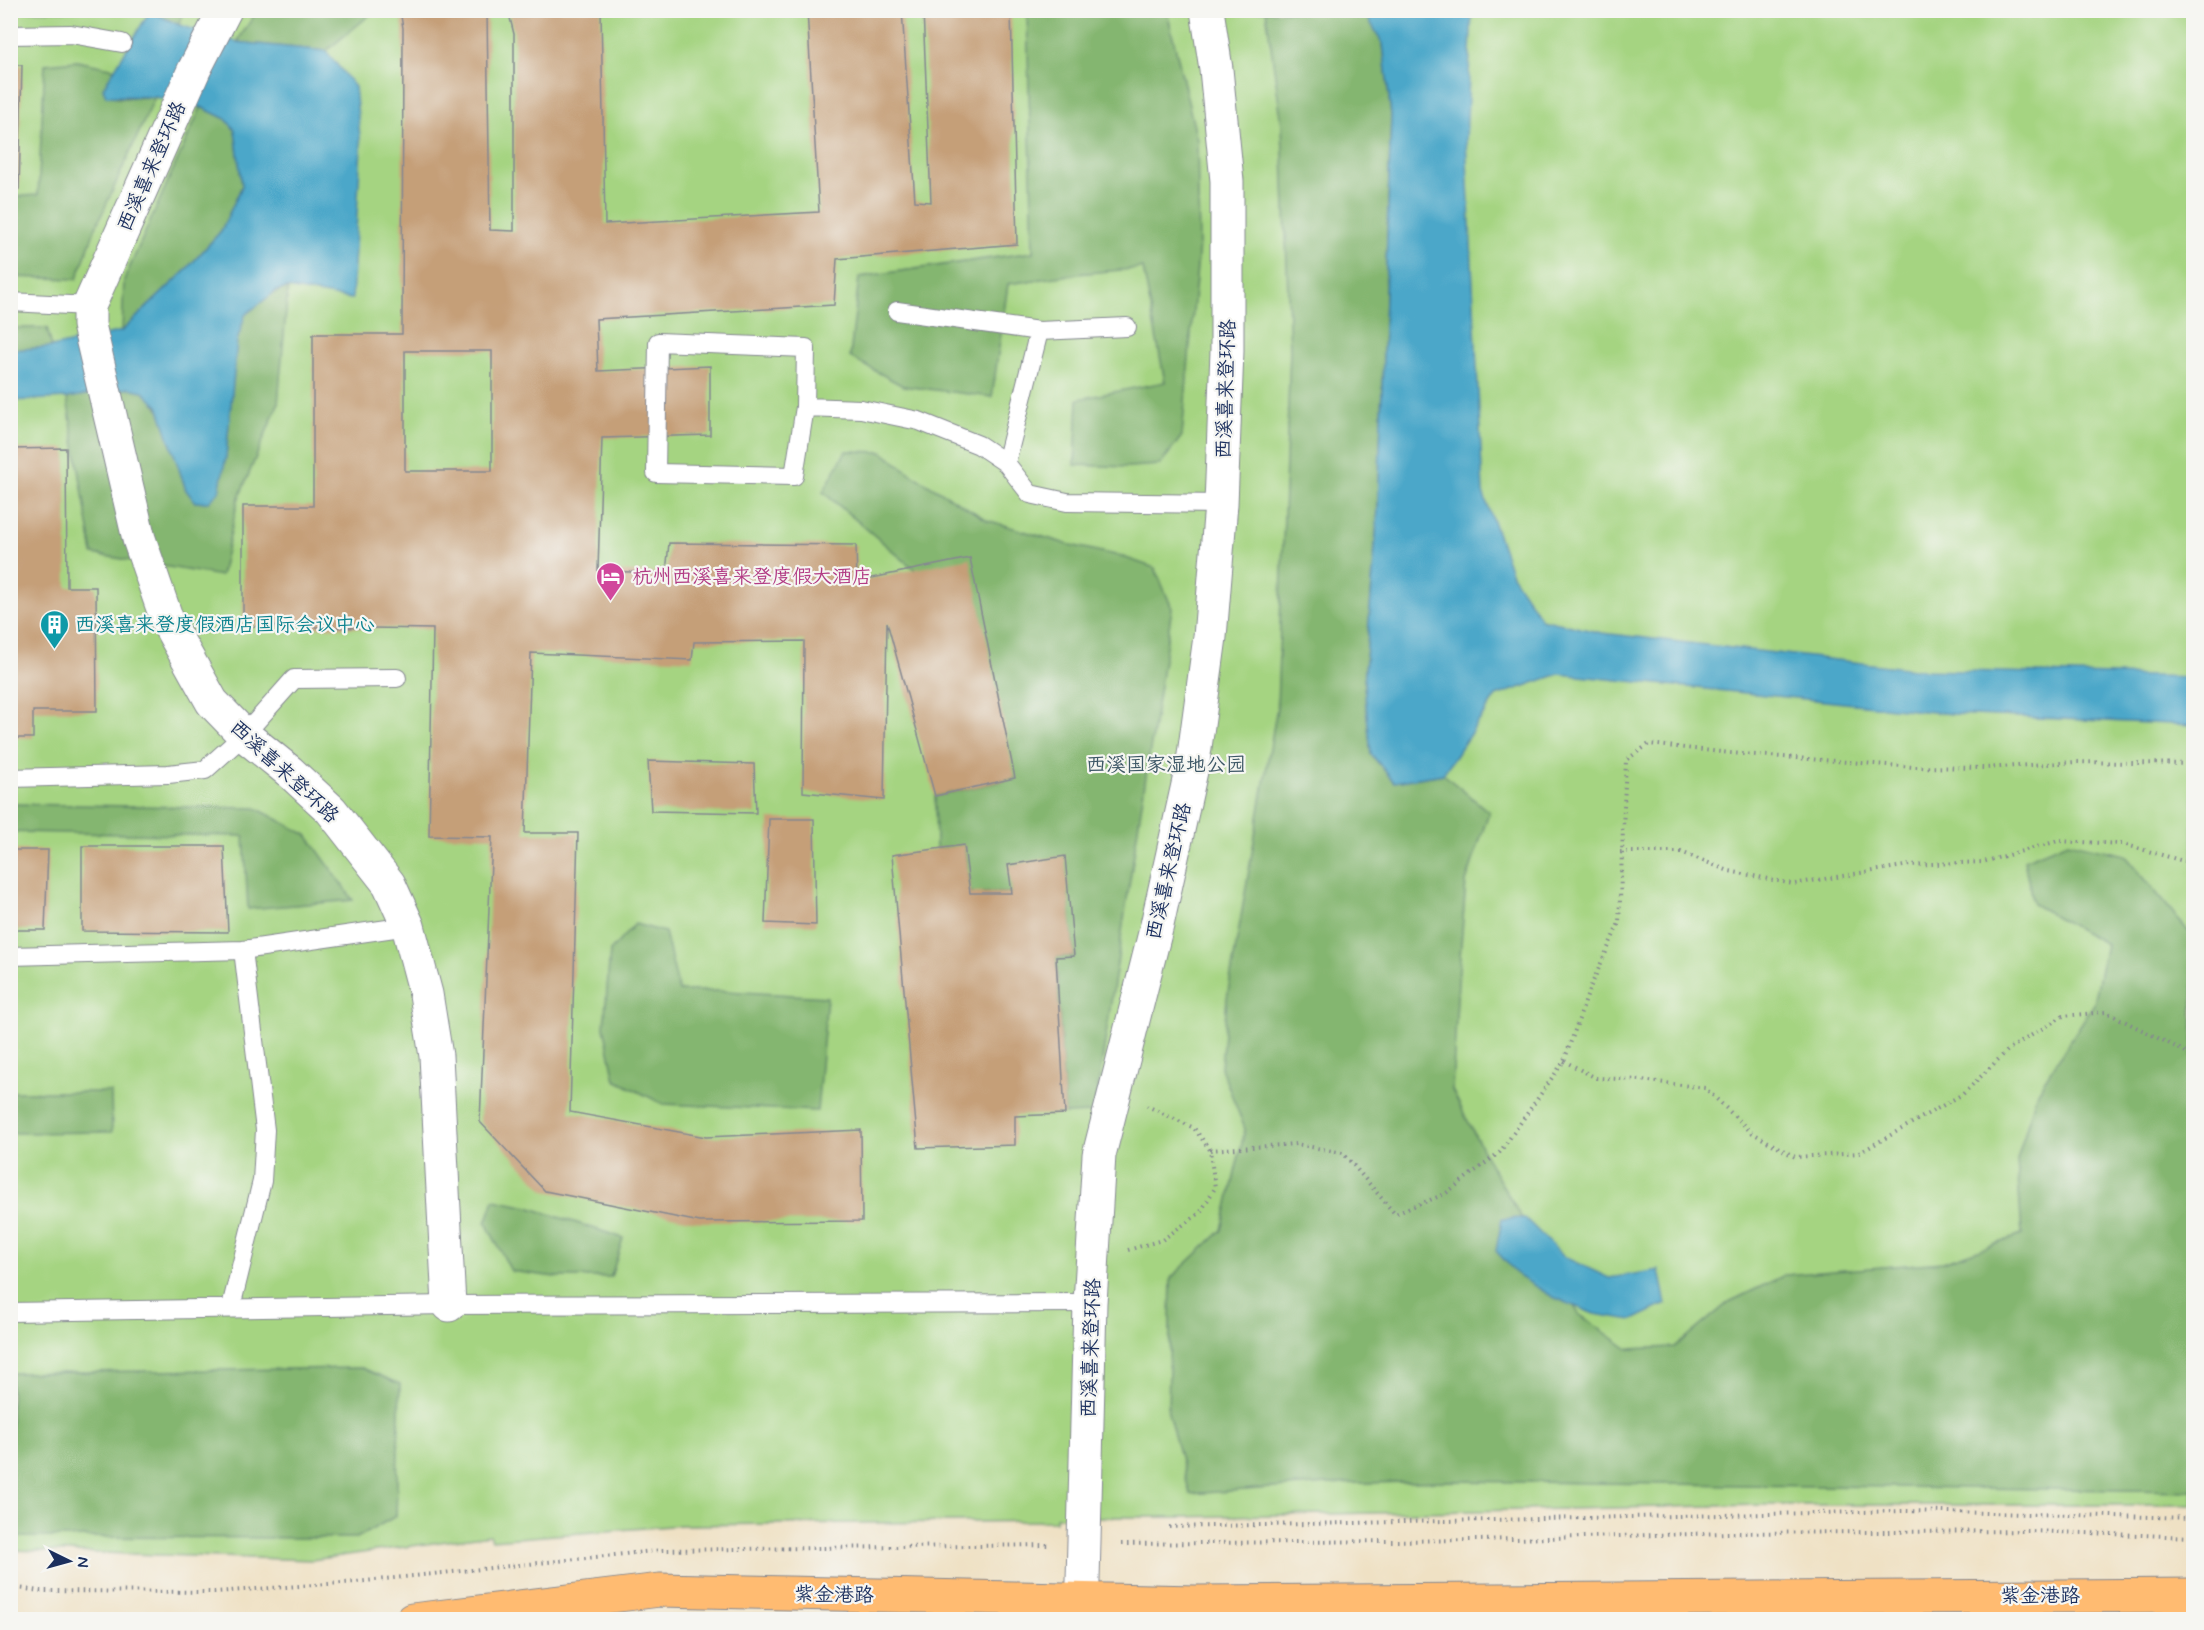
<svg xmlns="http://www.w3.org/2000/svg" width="2204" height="1630" font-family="Mynerve,'LXGW WenKai TC',sans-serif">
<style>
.green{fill:#a5d481;stroke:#608270;stroke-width:1.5}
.forest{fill:#84b66f;stroke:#507266;stroke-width:1.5}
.water{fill:#4ba7c9;stroke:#336b94;stroke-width:1.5}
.building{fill:#c59f78;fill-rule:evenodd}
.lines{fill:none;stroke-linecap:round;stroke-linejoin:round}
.lane-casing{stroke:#858891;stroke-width:20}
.street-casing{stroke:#858891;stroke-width:35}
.primary-casing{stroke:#858891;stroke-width:35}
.path{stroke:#858891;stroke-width:4;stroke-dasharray:1.5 4.5;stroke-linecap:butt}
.lane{stroke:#fff;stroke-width:18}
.street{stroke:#fff;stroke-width:33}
.primary{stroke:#ffbb71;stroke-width:33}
.labels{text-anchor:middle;stroke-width:4.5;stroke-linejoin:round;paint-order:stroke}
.street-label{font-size:20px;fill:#1b2f5e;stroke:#f6f6f2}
.hotel-label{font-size:20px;fill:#b23c85;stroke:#f6f6f2;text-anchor:start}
.culture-label{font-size:20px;fill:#0d838f;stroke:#f6f6f2;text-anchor:start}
.park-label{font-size:20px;fill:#3e5867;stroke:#f6f6f2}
</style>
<rect width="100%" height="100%" fill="#f6f6f2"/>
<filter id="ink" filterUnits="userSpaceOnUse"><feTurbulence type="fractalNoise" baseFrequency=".0167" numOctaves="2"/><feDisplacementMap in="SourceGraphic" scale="12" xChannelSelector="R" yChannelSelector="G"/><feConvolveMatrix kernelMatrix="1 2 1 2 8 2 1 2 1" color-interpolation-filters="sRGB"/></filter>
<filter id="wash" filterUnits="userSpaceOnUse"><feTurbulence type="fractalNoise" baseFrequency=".008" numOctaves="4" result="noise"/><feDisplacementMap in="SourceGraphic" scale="24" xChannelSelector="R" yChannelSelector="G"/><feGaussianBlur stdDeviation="1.35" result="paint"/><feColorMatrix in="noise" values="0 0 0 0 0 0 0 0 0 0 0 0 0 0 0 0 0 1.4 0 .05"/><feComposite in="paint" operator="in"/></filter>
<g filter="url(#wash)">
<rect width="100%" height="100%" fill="#efe1c4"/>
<path class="green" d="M11 11H2193V1505H1762L1179 1517H1056V1521L683 1525 492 1540 490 1535 312 1560 11 1550Z"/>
<path class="forest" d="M150 11H183L179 25Z
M257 11H371V14L326 51 237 42Z
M1027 11H1167L1197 140 1199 244 1182 436 1160 465 1128 467 1075 465 1078 399 1165 382 1143 268 1076 274 1008 284 992 397 903 386 850 357 859 277 1033 252Z
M1266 11H1364L1383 44 1391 115 1378 510 1364 684 1371 754 1394 782 1443 774 1489 812 1466 882 1458 982 1452 1090 1491 1166 1579 1314 1628 1349 1675 1347 1729 1302 1785 1275 1943 1262 2022 1235 2017 1160 2037 1092 2094 1004 2106 944 2033 904 2024 860 2068 842 2125 855 2193 937V1491L1448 1481 1328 1484 1190 1494 1168 1413 1171 1278 1222 1230 1245 1129 1221 1068 1227 998 1277 707 1290 351 1282 125Z
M77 61 116 69 103 88 116 98 155 97 96 227 77 279 11 277V197L38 195 45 64Z
M201 107 226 119 235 130 242 186 221 231 184 272 122 331 124 280Z
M288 288 278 404 238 500 221 576 93 554 67 398C85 395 124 384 141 390 165 400 178 466 186 490L226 457C229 428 231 335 245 315 254 303 274 291 288 288Z
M11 328H47L52 347 11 350Z
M846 451 882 452 913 475 987 520 1070 545 1120 556 1155 568 1172 608 1094 1113 1065 1114 1056 957 1074 956 1064 857 1012 893H970L964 846 936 849 935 796 1015 778 914 569 823 492Z
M11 804 256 808 307 835 353 900 248 909 244 836 11 832Z
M635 924 665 932 679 991H725L827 997 817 1111 663 1104 615 1080 604 1027 610 951Z
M11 1092H111L112 1132 11 1133Z
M494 1200 528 1207 623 1238 611 1277H555L511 1271 486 1223Z
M362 1368 400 1384 396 1516 357 1538 11 1537V1373Z"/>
<path class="water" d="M150 11 179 25 237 42 326 51 355 87 361 147 352 299 287 288 276 291 245 315 237 341 226 457 219 492 209 502H195L186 490 158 406 142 391 129 388 67 398 11 401V350L52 347 122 331 184 272 221 231 242 186 235 130 226 119 201 107 155 97 106 96 103 88Z
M1364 11H1472L1466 140 1483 492 1512 575 1541 619 1602 633 1923 670 2193 677V725L1952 714 1559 674 1496 696 1443 774 1394 782 1371 754 1364 684 1378 510 1391 115 1383 44Z
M1525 1218 1564 1257 1609 1278 1659 1270 1666 1304 1633 1320 1594 1314 1553 1297 1520 1277 1496 1251 1502 1219Z"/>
<g id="blocks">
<path class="building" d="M400 10H487L490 230 514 231V34L508 10H601L605 224 819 212 807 10H902L915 201 931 202 923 10H1011L1017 244 837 259 834 305 596 319 598 371 710 366V435L602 438 598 571 666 573 669 543 856 545 857 581 970 558 1015 778 935 796 887 622 884 800 803 792 804 641 694 642 692 660 531 653 525 833H578L570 1112 706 1137 861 1130 862 1221 700 1222 545 1191 480 1122 492 837 429 836 433 629 243 626V506H313V334H402L403 28ZM405 351H492V471H405Z
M10 65H22L19 189H10Z
M66 448 67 587H96L97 711H33V738H10V449Z
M648 761 754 764 756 813 651 811Z
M769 819H814L816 925 765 923Z
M964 845 970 893H1012L1008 865 1065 856 1074 956 1056 957 1065 1114 1015 1116V1145L918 1148 892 855Z
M82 846H224L228 932 82 931Z
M10 850H48L45 930H10Z"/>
</g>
</g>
<g filter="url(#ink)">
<use href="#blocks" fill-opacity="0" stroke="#858891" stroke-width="1.5"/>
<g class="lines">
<defs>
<path id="lane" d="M10 35 71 34 122 43
M10 302 89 306
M897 311 1039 331 1127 327
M658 342 806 348 805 407 794 476 656 473Z
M805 407 861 409 919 421 979 445 1006 463 1030 494 1067 502 1221 504
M1006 463 1039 331
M10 778 168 774 205 770 244 735 294 679 397 678
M10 956 243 950 408 926
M231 1307 262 1181 265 1130 243 950
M10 1312 449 1305 1090 1303"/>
<path id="street" d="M225 10 194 70 89 306V325L139 539 168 623 212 702 244 735 290 772 331 810 389 884 408 926 426 994 436 1056 449 1305
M1082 1620 1090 1303 1099 1155 1157 925 1193 762 1210 637 1221 504 1227 351V181L1216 69 1207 10"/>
<path id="primary" d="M412 1620 660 1590 1195 1602 2194 1595"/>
</defs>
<use href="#lane" class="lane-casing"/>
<use href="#street" class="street-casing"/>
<use href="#primary" class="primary-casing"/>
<path class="path" d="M1620 852H1681L1729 871 1793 884 1910 865 1983 862 2058 841 2123 844 2194 864
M1564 1061 1596 1078 1641 1080 1705 1088 1751 1132 1795 1157 1859 1153 1963 1094 2009 1049 2063 1016 2106 1012 2194 1056
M1210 1150 1296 1144 1343 1153 1395 1214 1445 1194 1500 1152 1564 1061 1590 988 1619 923 1626 760 1649 744 1730 753 1914 767 1985 768 2076 762 2194 764
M1128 1250 1162 1240 1200 1213 1215 1188 1210 1150 1194 1128 1147 1106
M1169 1527 1906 1511 2194 1518
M1121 1544 1477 1540 1727 1533 2030 1531 2194 1537
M10 1587 40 1591 215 1592 356 1582 663 1550 1050 1545"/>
<use href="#lane" class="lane"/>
<use href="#street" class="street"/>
<use href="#primary" class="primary"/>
</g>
</g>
<defs>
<symbol id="hotel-pin" viewBox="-11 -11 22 30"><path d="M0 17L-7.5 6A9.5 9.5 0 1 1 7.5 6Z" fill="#d1479c" stroke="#f6f6f2"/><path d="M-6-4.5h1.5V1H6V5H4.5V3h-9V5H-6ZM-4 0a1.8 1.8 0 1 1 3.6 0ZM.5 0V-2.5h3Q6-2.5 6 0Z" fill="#fff"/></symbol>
<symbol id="building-pin" viewBox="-11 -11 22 30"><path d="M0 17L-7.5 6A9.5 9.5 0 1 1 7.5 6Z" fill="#0f9aa8" stroke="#f6f6f2"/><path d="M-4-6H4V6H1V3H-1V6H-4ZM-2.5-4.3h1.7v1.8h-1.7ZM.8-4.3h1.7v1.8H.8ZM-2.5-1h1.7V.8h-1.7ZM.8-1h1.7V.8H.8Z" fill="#fff"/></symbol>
</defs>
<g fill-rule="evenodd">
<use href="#hotel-pin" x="594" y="560" width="33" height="45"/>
<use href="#building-pin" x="38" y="608" width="33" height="45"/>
</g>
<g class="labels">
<g class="street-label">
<text transform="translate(151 166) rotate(-66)" y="7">西溪喜来登环路</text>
<text transform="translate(1225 389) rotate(-88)" y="7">西溪喜来登环路</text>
<text transform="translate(285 771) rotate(43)" y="7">西溪喜来登环路</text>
<text transform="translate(1168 871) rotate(-77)" y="7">西溪喜来登环路</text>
<text transform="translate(1090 1348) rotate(-88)" y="7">西溪喜来登环路</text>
<text transform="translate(834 1594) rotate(1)" y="7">紫金港路</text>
<text x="2040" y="1602">紫金港路</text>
</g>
<g class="hotel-label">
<text x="632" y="583">杭州西溪喜来登度假大酒店</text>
</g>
<g class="culture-label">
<text x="75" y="631">西溪喜来登度假酒店国际会议中心</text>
</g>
<g class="park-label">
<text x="1166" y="771">西溪国家湿地公园</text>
</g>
</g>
<rect width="2204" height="1630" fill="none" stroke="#f6f6f2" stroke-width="36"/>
<g transform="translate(69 1561) rotate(95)" stroke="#f6f6f2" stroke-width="4.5" paint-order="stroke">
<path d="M0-4.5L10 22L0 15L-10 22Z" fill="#1b2f5e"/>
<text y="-9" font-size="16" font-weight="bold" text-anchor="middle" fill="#1b2f5e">N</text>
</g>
</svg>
